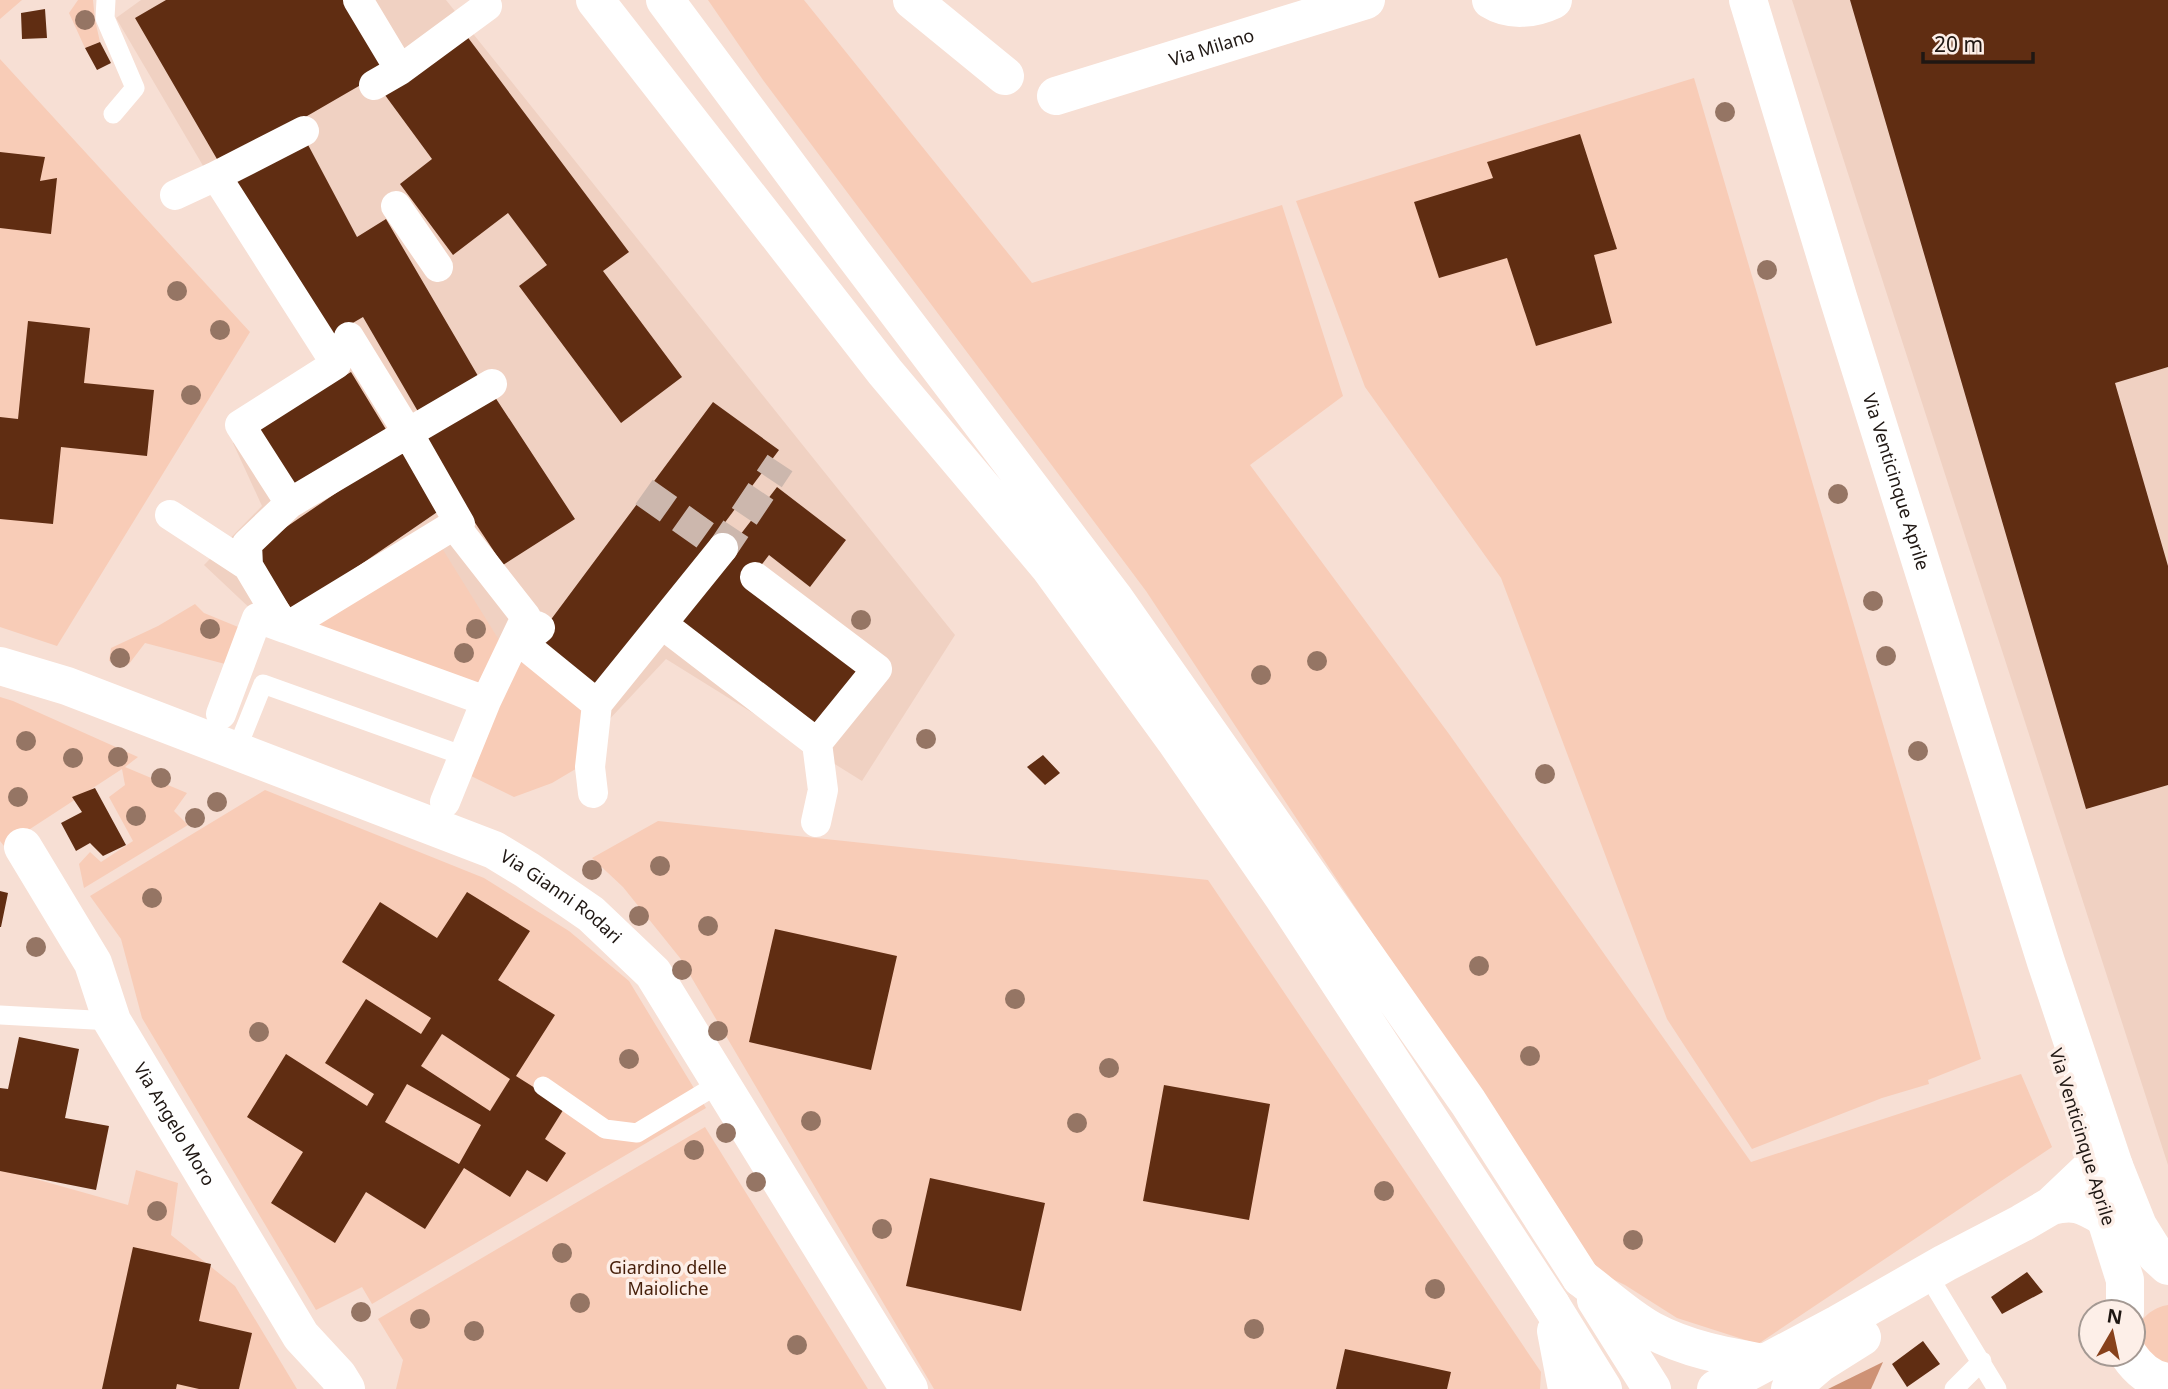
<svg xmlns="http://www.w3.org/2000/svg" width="2168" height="1389" font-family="'Noto Sans',sans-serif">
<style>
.built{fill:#f0d1c2}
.green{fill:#f8ccb7}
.forest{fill:#ce9275}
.building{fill:#602d12;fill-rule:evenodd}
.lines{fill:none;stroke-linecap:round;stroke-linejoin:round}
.pedestrian-tunnel{stroke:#ccb7ad;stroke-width:30;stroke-dasharray:30 15;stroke-linecap:butt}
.service{stroke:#fff;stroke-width:19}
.pedestrian{stroke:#fff;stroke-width:30}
.minor{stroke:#fff;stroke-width:38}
.primary{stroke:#fff;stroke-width:38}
.trunk{stroke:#fff;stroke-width:38}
.tree{fill:#957564}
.labels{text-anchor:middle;stroke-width:7;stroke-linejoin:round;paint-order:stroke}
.street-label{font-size:18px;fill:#1f1713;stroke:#fdefe8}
.park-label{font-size:18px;fill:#451e09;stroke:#fdefe8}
</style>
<rect width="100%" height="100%" fill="#f7dfd4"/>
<path class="built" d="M141 0H446L955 635 862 781 666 659 590 740 257 615 204 565 262 506 233 443 318 361 116 18Z
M1792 0H2168V1165Z"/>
<path class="green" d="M0 0H22L0 19Z
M78 0H93L95 20 100 42 85 48 69 13Z
M708 0H804L1032 283 1282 205 1343 396 1250 465 1449 734 1751 1162 2021 1074 2052 1147 1758 1344 1677 1318 1625 1285 1596 1271 1146 591 763 80Z
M0 59 250 332 57 646 0 627Z
M1694 78 1981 1059 1928 1080 1929 1084 1882 1098 1752 1149 1667 1019 1501 578 1365 387 1296 201Z
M440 545 499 640 480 686 310 626Z
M195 604 204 613 243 629 229 665 145 643 129 664 109 661 111 648 158 626Z
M519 656 584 701 579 767 552 783 514 797 471 776Z
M0 697 13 701 138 757 125 767 187 793 174 811 188 825 84 888 79 864 90 852 101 862 133 841 109 797 125 785 122 769 4 846 0 841Z
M265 790 484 878 569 931 629 981 706 1108 372 1304 362 1287 316 1310 142 1018 121 939 90 896Z
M658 821 1208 880 1541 1372 1540 1389H934L680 958 623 887 592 858Z
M705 1127 868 1389H396L403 1360 378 1319Z
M0 1169 128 1205 136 1170 178 1183 171 1235 235 1286 297 1389H0Z
M2168 1305V1363L2154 1360C2150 1354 2143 1348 2140 1341 2132 1323 2152 1307 2168 1305Z"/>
<path class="forest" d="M1883 1362 1871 1389H1828Z"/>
<path class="building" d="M166 0H350L390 68 221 166 135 18Z
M1850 0H2168V367L2115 383 2168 566V785L2086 809Z
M45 9 47 38 22 39 21 13Z
M463 31 629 252 603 271 682 377 621 423 519 286 547 265 508 213 453 255 400 184 432 159 382 91Z
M100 42 111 63 97 70 85 48Z
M1580 134 1617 249 1594 255 1612 323 1536 346 1507 258 1439 278 1414 202 1493 178 1487 162Z
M306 141 357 237 386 219 481 381 420 415 363 317 327 338 221 181Z
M0 152 45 157 40 181 57 178 51 234 0 228Z
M28 321 90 328 84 383 154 390 147 456 61 447 53 524 0 519V417L18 419Z
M351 372 387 431 286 491 251 432Z
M493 394 575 519 503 565 421 441Z
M713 402 779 450 597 694 532 645Z
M405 446 446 506 293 611 251 551Z
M777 487 846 540 810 587 769 555 750 580 867 670 815 737 670 626Z
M1043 755 1060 773 1045 785 1027 767Z
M95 788 126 845 103 856 90 843 76 851 61 823 82 812 72 797Z
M0 891 8 893 1 927H0Z
M467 892 530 931 498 980 555 1015 516 1076 565 1107 545 1139 566 1153 547 1182 527 1170 510 1197 464 1168 425 1229 366 1192 335 1243 271 1203 303 1152 247 1117 286 1054 367 1106 374 1094 325 1063 366 999 421 1034 431 1018 342 962 380 902 437 938ZM442 1034 510 1079 490 1111 421 1066ZM407 1084 481 1125 459 1164 385 1122Z
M775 929 897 956 871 1070 749 1042Z
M19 1037 79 1049 65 1118 109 1126 96 1190 0 1171V1088L8 1089Z
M1164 1085 1270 1104 1249 1220 1143 1201Z
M930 1178 1045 1203 1021 1311 906 1286Z
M133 1247 211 1264 199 1321 252 1333 239 1389H199L177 1384 176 1389H102Z
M2027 1272 2043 1292 2002 1314 1991 1297Z
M1923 1341 1940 1364 1907 1387 1892 1364Z
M1345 1349 1451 1372 1447 1389H1336Z"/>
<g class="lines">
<path class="pedestrian-tunnel" d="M644 492 723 548 780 463"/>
<path class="service" d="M106 0 105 18 135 88 113 114
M236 751 263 684 464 756
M0 1015 112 1021
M543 1086 605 1129 637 1133 720 1083
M1937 1290 1997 1389
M1954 1389 1982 1361"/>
<path class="pedestrian" d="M358 0 400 70 487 6
M374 85 400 70
M216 176 304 131
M175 195 216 176 336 364 240 425 290 503 247 544 248 566
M396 206 438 267
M290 503 408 433 349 337
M170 515 248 566 285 628 257 618 221 714
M454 525 285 628 486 701
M662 624 817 743 877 669 755 577
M537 626 540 628 522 643 597 704 590 767 593 793
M597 704 723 548
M445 802 486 701 526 617 454 525 460 524 408 433 492 384
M816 822 823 790 817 743"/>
<g class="minor">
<path d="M912 0 1005 76"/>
<path d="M1491 0C1510 12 1534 9 1553 0"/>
<path id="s1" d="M1748 0 1838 297 2046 962 2114 1166 2138 1226 2156 1255 2168 1266"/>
<path id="s2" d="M1056 96 1366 0"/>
<path id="s3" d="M0 666 67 686 494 850 527 870 591 914 653 973 909 1389"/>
<path id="s4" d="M23 847 93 963 112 1021 301 1336 338 1376 346 1389"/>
<path d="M2096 1188 2125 1280V1312"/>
<path d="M2128 1354C2138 1369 2150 1380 2168 1382"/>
</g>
<path class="primary" d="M2051 1206C2076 1200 2083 1205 2106 1218
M1581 1278C1604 1295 1626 1316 1651 1330 1686 1349 1725 1356 1764 1363
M1596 1300 1652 1389
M1551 1305 1603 1389
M1556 1331 1567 1389
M1716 1389 1838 1324 1945 1263 2022 1223 2051 1206 2090 1169 2114 1166
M1790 1389 1819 1364 1862 1337"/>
<path class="trunk" d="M595 0 885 372 1050 568 1175 740 1284 898 1551 1305
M665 0 852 252 1114 598 1468 1102 1581 1278"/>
</g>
<g class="tree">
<circle cx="85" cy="20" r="10"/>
<circle cx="1725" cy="112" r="10"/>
<circle cx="1767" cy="270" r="10"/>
<circle cx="177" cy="291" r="10"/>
<circle cx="220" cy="330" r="10"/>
<circle cx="191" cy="395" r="10"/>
<circle cx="1838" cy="494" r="10"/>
<circle cx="1873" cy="601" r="10"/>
<circle cx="861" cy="620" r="10"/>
<circle cx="210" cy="629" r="10"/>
<circle cx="476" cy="629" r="10"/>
<circle cx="464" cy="653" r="10"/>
<circle cx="1886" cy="656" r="10"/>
<circle cx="120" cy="658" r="10"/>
<circle cx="1317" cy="661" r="10"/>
<circle cx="1261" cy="675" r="10"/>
<circle cx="926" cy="739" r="10"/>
<circle cx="26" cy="741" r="10"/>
<circle cx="1918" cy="751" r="10"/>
<circle cx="118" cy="757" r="10"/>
<circle cx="73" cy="758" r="10"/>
<circle cx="1545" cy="774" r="10"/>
<circle cx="161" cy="778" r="10"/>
<circle cx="18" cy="797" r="10"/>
<circle cx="217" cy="802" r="10"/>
<circle cx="136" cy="816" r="10"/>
<circle cx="195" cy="818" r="10"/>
<circle cx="660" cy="866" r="10"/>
<circle cx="592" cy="870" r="10"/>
<circle cx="152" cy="898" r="10"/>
<circle cx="639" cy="916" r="10"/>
<circle cx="708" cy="926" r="10"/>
<circle cx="36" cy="947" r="10"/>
<circle cx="1479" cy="966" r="10"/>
<circle cx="682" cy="970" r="10"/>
<circle cx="1015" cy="999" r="10"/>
<circle cx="718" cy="1031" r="10"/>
<circle cx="259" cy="1032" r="10"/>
<circle cx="1530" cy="1056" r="10"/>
<circle cx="629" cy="1059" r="10"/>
<circle cx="1109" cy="1068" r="10"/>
<circle cx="811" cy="1121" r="10"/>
<circle cx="1077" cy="1123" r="10"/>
<circle cx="726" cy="1133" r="10"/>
<circle cx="694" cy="1150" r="10"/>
<circle cx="756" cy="1182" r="10"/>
<circle cx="1384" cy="1191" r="10"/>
<circle cx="157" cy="1211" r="10"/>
<circle cx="882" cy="1229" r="10"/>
<circle cx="1633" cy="1240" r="10"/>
<circle cx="562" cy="1253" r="10"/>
<circle cx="1435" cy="1289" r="10"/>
<circle cx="580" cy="1303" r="10"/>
<circle cx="361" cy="1312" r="10"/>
<circle cx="420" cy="1319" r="10"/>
<circle cx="1254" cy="1329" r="10"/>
<circle cx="474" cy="1331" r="10"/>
<circle cx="797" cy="1345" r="10"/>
</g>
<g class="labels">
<g class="street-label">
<text dy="6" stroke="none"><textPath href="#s2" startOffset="163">Via Milano</textPath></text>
<text dy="6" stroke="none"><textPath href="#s1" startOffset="504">Via Venticinque Aprile</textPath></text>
<text dy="6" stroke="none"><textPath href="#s3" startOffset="609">Via Gianni Rodari</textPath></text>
<text dy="6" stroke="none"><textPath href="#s4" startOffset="317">Via Angelo Moro</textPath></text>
<text transform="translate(2082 1137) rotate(73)" y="6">Via Venticinque Aprile</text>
</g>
<g class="park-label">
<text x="668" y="1274">Giardino delle<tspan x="668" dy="21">Maioliche</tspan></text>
</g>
</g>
<g transform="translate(2112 1333) rotate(9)"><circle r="33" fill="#fdefe8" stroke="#a49993" stroke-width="2"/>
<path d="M0-5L12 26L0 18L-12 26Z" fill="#87411b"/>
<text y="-10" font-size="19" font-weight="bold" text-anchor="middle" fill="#1f1713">N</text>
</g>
<path d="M1923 52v10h110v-10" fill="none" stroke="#1f1713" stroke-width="3.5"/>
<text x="1934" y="52" font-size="21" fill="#1f1713" stroke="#fdefe8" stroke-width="5" paint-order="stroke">20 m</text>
</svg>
